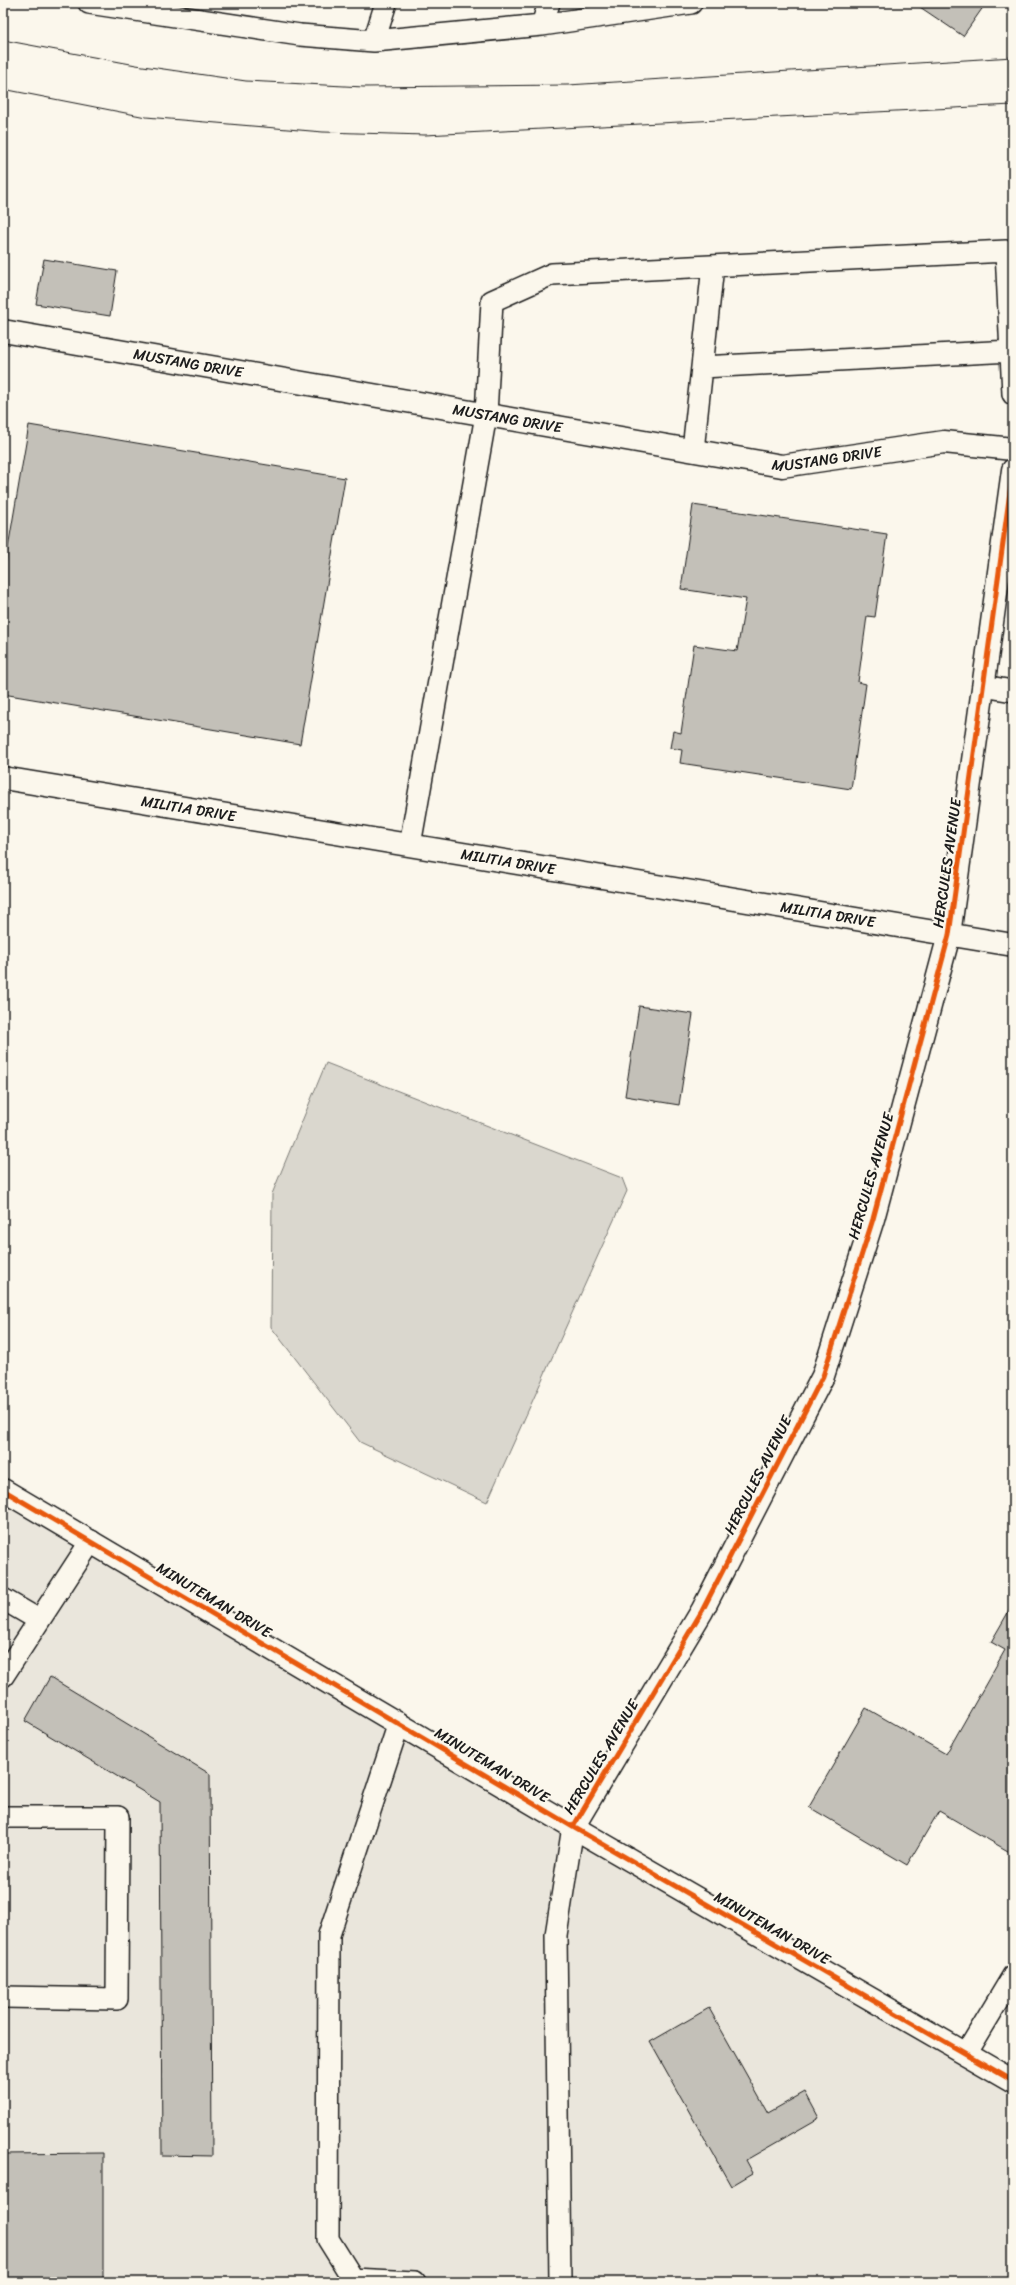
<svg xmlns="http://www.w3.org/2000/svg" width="1016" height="2285" font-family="Sriracha,sans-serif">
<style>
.built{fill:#eae6dc}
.green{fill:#dad7ce;stroke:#7b7a75}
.building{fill:#c3c0b8;stroke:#1c1c1c}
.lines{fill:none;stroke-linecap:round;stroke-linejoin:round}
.lane-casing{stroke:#1c1c1c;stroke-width:24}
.street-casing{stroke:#1c1c1c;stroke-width:25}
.lane{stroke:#fbf7ec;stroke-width:21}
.street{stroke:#fbf7ec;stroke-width:22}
.tram{stroke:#1c1c1c;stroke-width:1}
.cycleway-casing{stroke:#fbf7ec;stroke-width:8}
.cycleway{stroke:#e8590c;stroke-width:5}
.labels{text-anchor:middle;stroke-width:4;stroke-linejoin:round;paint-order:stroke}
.street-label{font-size:15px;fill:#1c1c1c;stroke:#fbf7ec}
</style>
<rect width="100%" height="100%" fill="#fbf7ec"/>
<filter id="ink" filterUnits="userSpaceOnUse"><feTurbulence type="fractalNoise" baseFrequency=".025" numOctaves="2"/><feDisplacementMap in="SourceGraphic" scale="8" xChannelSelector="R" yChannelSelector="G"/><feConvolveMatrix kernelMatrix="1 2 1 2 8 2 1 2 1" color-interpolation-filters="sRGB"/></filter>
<g filter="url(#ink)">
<path class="built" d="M3 1492 1013 2078V2282H3Z"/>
<path class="green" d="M326 1063 622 1178 627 1191 487 1502 360 1442 271 1327 272 1194Z"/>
<path class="building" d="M914 3H986L963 36Z
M44 259 117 271 110 316 36 304Z
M29 425 345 478 300 744 3 694V577Z
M693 505 887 534 875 617 867 616 858 682 866 684 851 789 680 763 682 750 670 748 673 731 681 733 694 645 737 651 746 599 681 589Z
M639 1006 693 1014 679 1105 625 1096Z
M1013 1604V1854L939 1811 907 1865 809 1807 866 1708 946 1754 1005 1650 991 1642Z
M50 1677 210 1774 212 2156 162 2155 160 1802 25 1721Z
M709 2008 768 2113 805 2092 819 2118 746 2160 753 2173 731 2186 650 2042Z
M103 2153V2282H3V2154Z"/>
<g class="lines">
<defs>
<path id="lane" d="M89 3 300 35 374 41 386 3
M542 25 549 3
M374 41 542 25 691 3
M702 367 1011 351
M693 450 713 266
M983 686 1013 691
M410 845 486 415 492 301 552 274 1006 251 1013 394
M3 1599 39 1620
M3 1676 91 1541
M399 1723 329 1935 328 2239 353 2279 415 2282
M3 1817H118L117 1999 3 1997
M966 2054 1013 1976
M560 2282 556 1935 573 1827"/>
<g id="street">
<path id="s1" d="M3 331 782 466 944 442 1013 449"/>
<path id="s2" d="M3 778 1013 945"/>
<path d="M3 1490 573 1827 1013 2081"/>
<path d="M573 1827 702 1611 823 1376 873 1219 949 935 1013 470"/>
</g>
</defs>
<use href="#lane" class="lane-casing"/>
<use href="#street" class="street-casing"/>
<use href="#lane" class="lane"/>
<use href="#street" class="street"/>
<path class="tram" d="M3 40 136 65 246 81 364 87 568 85 1013 57
M3 89 146 117 323 132 425 135 1013 105"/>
<defs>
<path id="cycleway" d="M3 1490 573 1827 1013 2081
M573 1827 702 1611 823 1376 873 1219 949 935 1013 470"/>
</defs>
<use href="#cycleway" class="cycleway-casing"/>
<use href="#cycleway" class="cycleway"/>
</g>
</g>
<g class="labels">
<g class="street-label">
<text dy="5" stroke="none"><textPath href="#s1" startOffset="188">MUSTANG DRIVE</textPath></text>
<text dy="5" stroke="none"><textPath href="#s1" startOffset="512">MUSTANG DRIVE</textPath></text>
<text dy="5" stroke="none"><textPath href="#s1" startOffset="836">MUSTANG DRIVE</textPath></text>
<text dy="5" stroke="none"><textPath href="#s2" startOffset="188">MILITIA DRIVE</textPath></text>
<text dy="5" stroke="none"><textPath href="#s2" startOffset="512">MILITIA DRIVE</textPath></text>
<text transform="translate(947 863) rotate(-82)" y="5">HERCULES AVENUE</text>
<text dy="5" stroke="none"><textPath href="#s2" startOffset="836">MILITIA DRIVE</textPath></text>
<text transform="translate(871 1176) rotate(-74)" y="5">HERCULES AVENUE</text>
<text transform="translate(758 1475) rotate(-63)" y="5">HERCULES AVENUE</text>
<text transform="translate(214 1600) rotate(31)" y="5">MINUTEMAN DRIVE</text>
<text transform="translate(601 1757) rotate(-59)" y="5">HERCULES AVENUE</text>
<text transform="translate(492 1765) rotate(31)" y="5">MINUTEMAN DRIVE</text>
<text transform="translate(772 1928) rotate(30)" y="5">MINUTEMAN DRIVE</text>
</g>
</g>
<rect width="1016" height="2285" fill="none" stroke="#fbf7ec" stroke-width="16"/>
<rect x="8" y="8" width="1000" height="2269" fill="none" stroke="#1c1c1c" stroke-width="1.5" filter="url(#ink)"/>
</svg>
